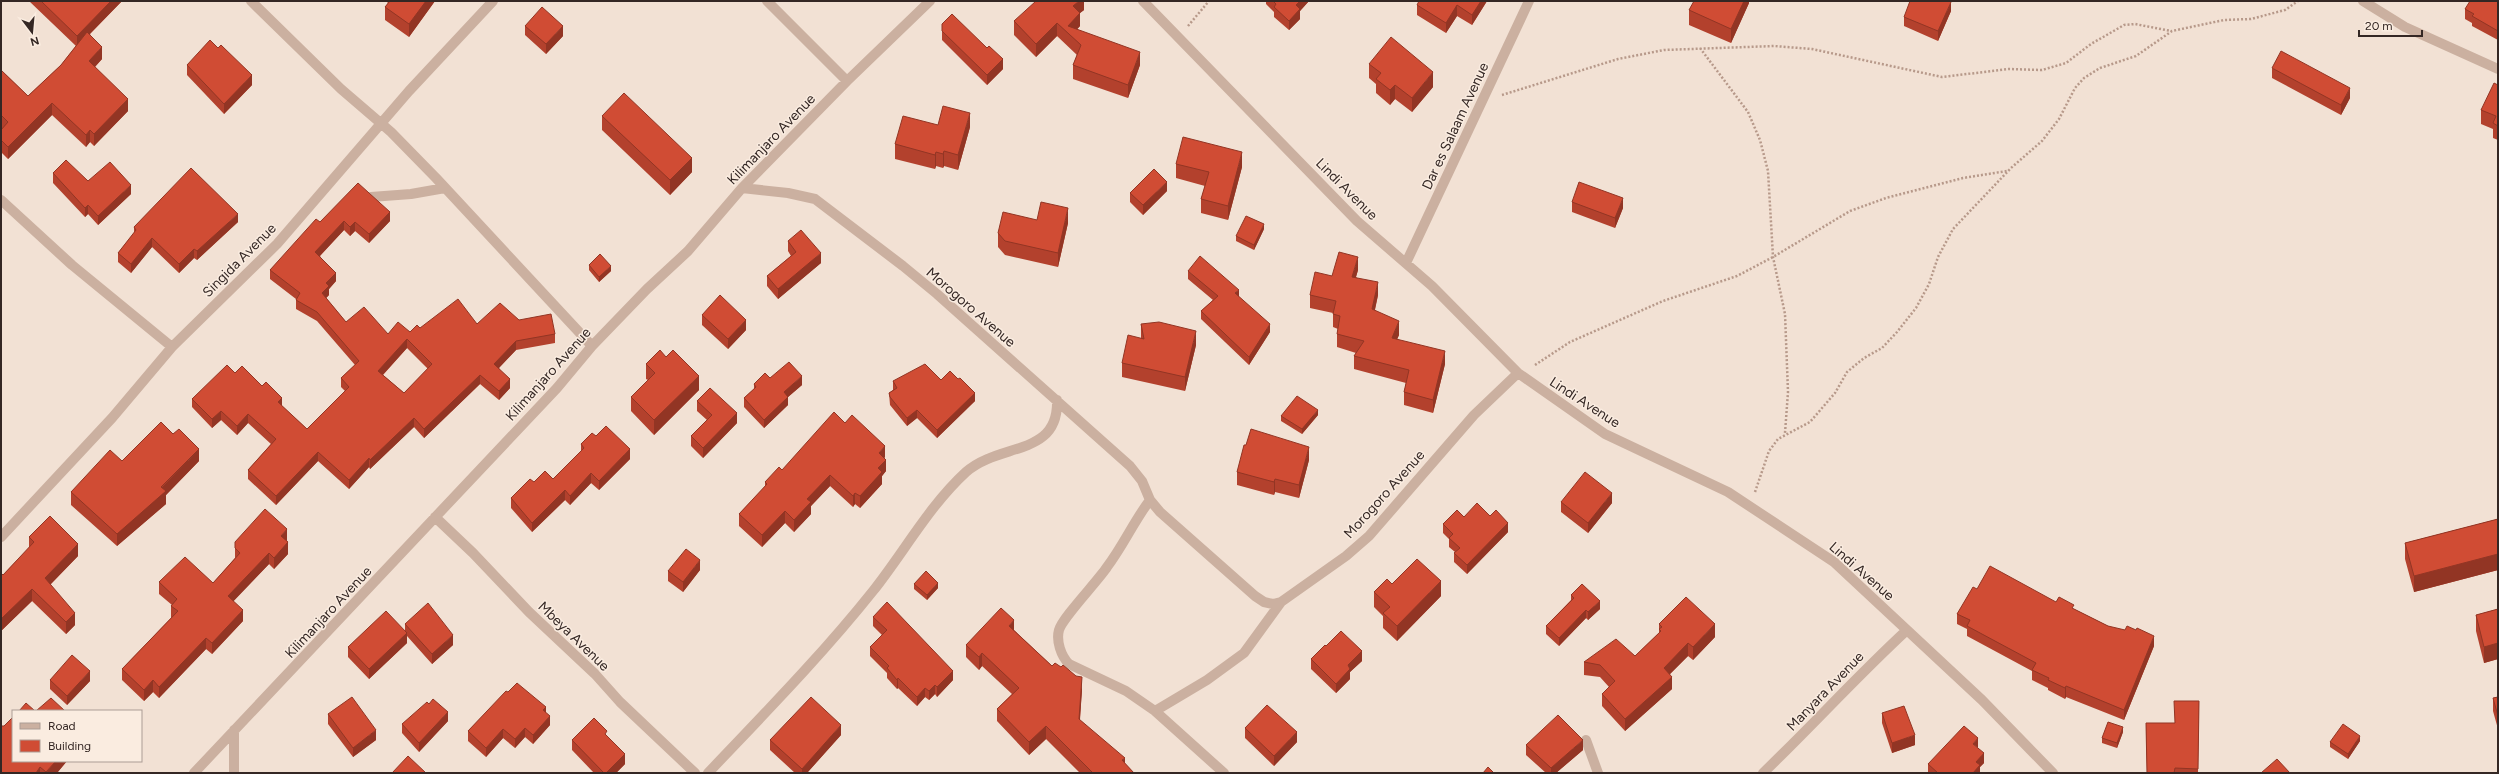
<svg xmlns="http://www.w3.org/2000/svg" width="2499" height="774" font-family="Figtree,sans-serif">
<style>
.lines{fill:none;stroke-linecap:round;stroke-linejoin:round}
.path{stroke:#b7998a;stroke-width:2.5;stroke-dasharray:2 2;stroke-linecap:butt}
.street{stroke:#cbb0a0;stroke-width:10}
.wall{fill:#b3412d;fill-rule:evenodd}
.shaded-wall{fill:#923524}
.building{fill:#d04c34;stroke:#923524;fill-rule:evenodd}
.labels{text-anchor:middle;stroke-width:3;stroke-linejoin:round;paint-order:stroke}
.street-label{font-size:14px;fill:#342724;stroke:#faece0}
</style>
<rect width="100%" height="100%" fill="#f2e1d4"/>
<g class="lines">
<path class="path" d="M1188 26 1209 1
M1700 48 1748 112 1760 140 1768 171 1773 257 1785 314 1788 392 1785 433
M1502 95 1618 59 1664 50 1774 46 1812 49 1942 77 2009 69 2042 70 2066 63 2091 44 2124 25 2135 24 2171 31
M1535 365 1570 342 1663 301 1737 276 1773 257 1850 211 1886 198 1963 178 2007 171
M1755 492 1769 451 1778 439 1810 422 1835 393 1847 372 1864 358 1882 348 1897 332 1916 308 1929 284 1938 257 1953 229 2011 168 2042 141 2059 119 2075 88 2084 78 2100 68 2136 56 2172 31 2224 20 2251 19 2285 10 2298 1"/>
<path class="street" d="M251 1 341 89 391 132 436 178 592 346
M767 1 847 81
M1143 1 1357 221 1432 286 1518 373 1605 434 1728 492 1834 562 1982 700 2053 773
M2363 1 2405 27 2498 69
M742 188 788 193 815 199 903 266 937 294 1130 466 1142 481 1150 500 1160 512 1255 596 1264 602 1273 604 1281 602 1346 556 1369 536 1474 415 1518 373
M371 197 411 194 445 188
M1 200 72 265 172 347
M1406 263 1529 1
M1150 500C1134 521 1123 546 1107 567 1098 581 1062 618 1059 630 1056 641 1061 656 1069 664L1126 691 1155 711 1224 773
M435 517 473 553 529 612 595 674 620 702 695 773
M1 537 112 418 172 347 277 244 409 91 493 1
M1155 711 1207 680 1244 653 1281 602
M1586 740 1598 773
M194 773 557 388 592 346 647 289 688 251 742 188 847 81 930 1
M234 773V730
M708 773C764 714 822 655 873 591 904 552 929 506 966 472 1000 442 1059 457 1057 400
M1763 773C1812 726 1857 676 1907 630"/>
</g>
<path class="wall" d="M29 1H122L90 34 102 59 95 67 128 111 94 146 90 142 86 147 52 115 8 159 1 152V130L2 128 1 127V70L28 96 61 65 76 46Z
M386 1H435L409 37 385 20V7L388 3Z
M1084 1V10L1080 13V26L1077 29 1140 65 1128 98 1073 79V65L1077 55 1057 36 1036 57 1014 35V21Z
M1266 1H1309L1300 11V19L1289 30 1274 17V12L1266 4Z
M1487 1 1472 25 1457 16 1446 33 1417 15V5Z
M1749 1V3L1731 43 1689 25V10Z
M2498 1V40L2472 26V23L2465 19V9Z
M1951 11 1938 41 1904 26V17Z
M942 24 1003 69 987 85 942 40Z
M525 26 563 36 546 54 525 35Z
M1369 64 1433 87 1412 112 1395 99 1390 105 1376 93V84L1369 78Z
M187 65 252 85 224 114 187 75Z
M2272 68 2350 98 2341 115 2272 78Z
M2498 85V140L2493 138V129L2481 124V110Z
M602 116 692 172 670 195 602 130Z
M938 125 970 127 958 170 944 166 943 168 936 166 935 169 895 159V144Z
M1176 164 1242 167 1228 220 1201 213V199L1205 186 1176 178Z
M53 173 88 181 131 194 98 225 88 214 85 217 53 183Z
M1167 191 1143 215 1130 202V193Z
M1572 202 1623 208 1615 228 1572 212Z
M390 212V221L369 243 355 231 350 236 344 230 320 256 336 281 329 289V295L326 298 346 322 388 334 410 332 420 328 519 320 555 334V343L516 350 499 368 510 388 499 400 480 384 424 438 414 427 370 469 369 467 349 489 318 461 276 505 248 479V470L271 444 248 423 237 435 221 420 212 428 192 407V399L235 373 282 406 307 429 345 391 341 387V378L355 365 317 321 296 309V299L270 279V270L320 222ZM407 348 428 369 404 393 383 375Z
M1037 220 1068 223 1058 267 1005 255 998 247V233Z
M238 222 197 260 194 258 179 273 152 247 131 273 118 262V253L134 233V227Z
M1264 229 1254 250 1236 241V236Z
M788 241 821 263 778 299 767 286V276L791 256 788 251Z
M589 265 611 271 599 282 589 270Z
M1358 270 1356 277 1378 295 1375 310 1399 335 1397 339 1445 364 1433 413 1404 405V392L1406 383 1354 369V356L1356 353 1337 347V334L1338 329 1333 327V313L1310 308V295L1332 276Z
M1188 271 1270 332 1249 365 1201 319V311L1213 300 1188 279Z
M702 315 746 330 728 349 702 325Z
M1141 324 1196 345 1185 391 1122 377V363L1141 338Z
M666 357 699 390 654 435 631 411V397L648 380 646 379V364Z
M770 378 802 385 788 397V405L764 428 744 407V398L754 389V384Z
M941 380 975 401 937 438 917 418 907 426 890 405 889 393 893 390V381Z
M697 401 737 423 703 458 691 446V436L707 420 697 411Z
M1318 415 1302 434 1281 421V416Z
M845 423 885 457 884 458 886 471 882 476V484L860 508 855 504 853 507 830 486 811 506V514L794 532 785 523 762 547 739 526V514L765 487V482L782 470Z
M596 436 630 459 599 490 591 483 570 505 565 500 532 532 511 508V498L534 482 553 479 581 452V444Z
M1246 445 1309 460 1299 498 1275 492 1274 495 1237 485V472Z
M122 461H199L166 495V504L117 546 71 505V492Z
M1561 502 1612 503 1588 533 1561 512Z
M1490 516 1508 532 1467 574 1454 562V553L1455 552 1449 547V539L1443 533V524L1464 517Z
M2498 519V570L2414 592 2405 559V543Z
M29 537 78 556 50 585 75 625 66 634 32 601 1 631V573L3 575 29 548Z
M287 541 288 554 274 569 269 564 233 601 243 621 212 654 206 649 159 698 153 692 144 701 122 680V669L171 618V606L172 605 159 594V582L213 583 235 558V542Z
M700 570 683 592 668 581V571Z
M914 584 938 588 927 600 914 589Z
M1392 584 1441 596 1397 641 1383 628V616L1374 607V592Z
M1977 589 2056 602 2074 609 2108 626 2154 646 2124 720 2066 697 2065 699 2048 690V688L2032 680V671L1967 636V629L1957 624V614Z
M1571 595 1600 609 1588 620 1586 618 1559 646 1546 634V626L1571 600Z
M2498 609V659L2484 663 2476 631V615Z
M873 617 953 680 937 697 935 694 929 700 925 697 917 706 898 688 897 689 887 678V673L870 656V647L882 635 873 626Z
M405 624 453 645 432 664 407 636V643L369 679 348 657V647L405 631Z
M1659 624 1715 637 1693 660 1688 656 1670 674 1672 689 1625 731 1602 706V694L1609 687 1600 677 1584 675V662L1635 656 1659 633Z
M1014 630 1052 666 1082 689 1080 720 1134 773H1080L1046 739 1029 755 997 721V709L1012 694 982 666 979 670 966 657V645Z
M1326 646 1362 661 1350 672V679L1336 693 1311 669V659Z
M50 680 90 681 67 705 50 689Z
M508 692 546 713 550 725 533 744 525 737 515 748 503 738 486 757 468 741V731Z
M2498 697V729L2493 711V698Z
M2199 701 2198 773H2147L2146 723H2175Z
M429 704 448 721 419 752 402 733V724Z
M1882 713 1915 745 1892 753 1882 723Z
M328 714 376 740 353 757 328 724Z
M4 726 13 761H67L57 773H1Z
M1245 728 1297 742 1274 766 1245 738Z
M2123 732 2117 748 2102 743V738Z
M841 735 807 773H795L770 750V740Z
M607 736 625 764 616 773H594L572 750V740Z
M2360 741 2348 759 2330 747V742Z
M1526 745 1583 750 1556 773H1546L1526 755Z
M1978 748 1984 763 1980 767V773H1928V764Z"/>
<path class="shaded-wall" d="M111 1H122L77 47V36Z
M426 1H435L409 37V24Z
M1079 1H1084V10L1080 13V26L1071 36 1068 26 1073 6Z
M1300 1H1309L1300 11V19L1289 30V21L1296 5Z
M1481 1H1487L1472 25V15Z
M1744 1H1749V3L1731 43V29Z
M1951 2V11L1938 41V31Z
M1457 5V16L1446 33V23Z
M1057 23V36L1036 57V44Z
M563 26V36L546 54V44Z
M102 47V59L89 73V61Z
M1140 52V65L1128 98V85Z
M1003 59V69L987 85V75Z
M1433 72V87L1412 112V98Z
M252 75V85L224 114V104Z
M1395 85V99L1390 105V90Z
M2350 88V98L2341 115V105Z
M128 99V111L94 146V134Z
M52 103V115L8 159V147Z
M970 113V127L958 170V155Z
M90 130V142L86 147V135Z
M944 151V166L943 168V154Z
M936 152V166L935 169V155Z
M1242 152V167L1228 220V206Z
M692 158V172L670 195V180Z
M1167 182V191L1143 215V205Z
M131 185V194L98 225V216Z
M1623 198V208L1615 228V218Z
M88 205V214L85 217V208Z
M1068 208V223L1058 267V253Z
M390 212V221L369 243V234Z
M238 214V222L197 260V251Z
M344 221V230L315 261V252Z
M355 222V231L350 236V227Z
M1264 224V229L1254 250V245Z
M152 238V247L131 273V264Z
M194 249V258L179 273V264Z
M821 253V263L778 299V289Z
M1358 257V270L1352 290V277Z
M611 266V271L599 282V277Z
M336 273V281L329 289V295L322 302V293L326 283Z
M1378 282V295L1372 322V309Z
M1239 290V298L1235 293Z
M746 320V330L728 349V339Z
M1399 321V335L1392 351V338Z
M1270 324V332L1249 365V357Z
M1196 331V345L1185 391V377Z
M407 339V348L378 380V371Z
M516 341V350L494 373V364Z
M1445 351V364L1433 413V400Z
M480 375V384L424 438V429Z
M699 376V390L654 435V420Z
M802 376V385L788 397V405L764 428V420L784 392Z
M510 379V388L499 400V391Z
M975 393V401L937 438V430Z
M282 398V407L278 402Z
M917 410V418L907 426V418Z
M1318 410V415L1302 434V429Z
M221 411V420L212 428V419Z
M737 413V423L703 458V448Z
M248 414V423L237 435V426Z
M414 418V427L370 469V460Z
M885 446V457L879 465V453Z
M1309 447V460L1299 498V485Z
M199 449V461L166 495V504L117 546V534Z
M630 449V459L599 490V481Z
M318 452V461L276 505V496Z
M369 458V467L349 489V480Z
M886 460V471L882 476V484L860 508V496L878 468Z
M591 473V483L570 505V496Z
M830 475V486L811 506V514L794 532V520L807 499Z
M1275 479V492L1274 495V482Z
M565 490V500L532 532V523Z
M855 493V504L853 507V496Z
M1612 493V503L1588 533V523Z
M785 511V523L762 547V535Z
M1508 523V532L1467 574V565Z
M287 529V541L281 547V536Z
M288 542V554L274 569V558Z
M78 544V556L45 590V578Z
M269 553V564L228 607V596Z
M2498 554V570L2414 592V576Z
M700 560V570L683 592V582Z
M1441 581V596L1397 641V626Z
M938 583V588L927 600V595Z
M32 589V601L1 631V619Z
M1600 601V609L1588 620V612Z
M243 610V621L212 654V643Z
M1586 610V618L1559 646V638Z
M75 613V625L66 634V622Z
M1014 620V633L1009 626Z
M1715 624V637L1693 660V647Z
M407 633V643L369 679V669Z
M453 635V645L432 664V654Z
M2154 636V646L2124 720V710Z
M206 638V649L159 698V687Z
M1688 643V656L1664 680V668Z
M2498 643V659L2484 663V647Z
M1362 651V661L1350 672V679L1336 693V684L1348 665Z
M982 653V666L979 670V657Z
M90 671V681L67 705V696Z
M953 671V680L937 697V687Z
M1082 677V689L1079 731V719Z
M1672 677V689L1625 731V719Z
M898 678V688L897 689V680Z
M153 680V692L144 701V690Z
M935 685V694L929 700V691Z
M2066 686V697L2065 699V688Z
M925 688V697L917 706V697Z
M546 707V716L543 710Z
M448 712V721L419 752V743Z
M550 716V725L533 744V735Z
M841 725V735L807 773H802V769Z
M1046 726V739L1029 755V742Z
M2123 727V732L2117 748V743Z
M525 728V737L515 748V739Z
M503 729V738L486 757V748Z
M376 730V740L353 757V748Z
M1297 732V742L1274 766V756Z
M1915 735V745L1892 753V743Z
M2360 736V741L2348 759V754Z
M1978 738V748L1973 744Z
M1583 740V750L1556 773H1551V768Z
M1984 753V763L1980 767V773H1973L1976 762Z
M625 754V764L616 773H606Z
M1125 758V770L1122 760Z
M56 761H67L57 773H46Z
M40 767V773H36Z"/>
<path class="building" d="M41 1H111L77 36Z
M390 1H426L409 24 385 7Z
M1036 1H1079L1073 6 1080 13 1068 26 1140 52 1128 85 1073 65 1081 45 1057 23 1036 44 1014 21Z
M1273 1H1300L1296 5 1300 9 1289 21 1274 7 1276 4Z
M1419 1H1481L1472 15 1457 5 1446 23 1417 5Z
M1694 1H1744L1731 29 1689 10Z
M1910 1H1950L1951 2 1938 31 1904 17Z
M2470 1H2498V31L2472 16 2474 14 2465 9Z
M542 7 563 26 546 44 525 26Z
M952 14 987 48 989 46 1003 59 987 75 942 31V24Z
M87 32 102 47 89 61 128 99 94 134 90 130 86 135 52 103 8 147 1 140V130L8 122 1 115V70L28 96 61 65Z
M1391 37 1433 72 1412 98 1395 85 1390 90 1376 79 1381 73 1369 64Z
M210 40 218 48 221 45 252 75 224 104 187 65Z
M2281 51 2350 88 2341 105 2272 68Z
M2494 83 2498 85V126L2493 123 2496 116 2481 110Z
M624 93 692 158 670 180 602 116Z
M943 106 970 113 958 155 944 151 943 154 936 152 935 155 895 144 903 116 938 125Z
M1183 137 1242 152 1228 206 1201 199 1209 172 1176 164Z
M66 160 88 181 110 162 131 185 98 216 88 205 85 208 53 173Z
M191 168 238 214 197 251 194 249 179 264 152 238 131 264 118 253 136 230 134 227Z
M1154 169 1167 182 1143 205 1130 193Z
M1579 182 1623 198 1615 218 1572 202Z
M358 183 390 212 369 234 355 222 350 227 344 221 315 252 336 273 326 283 329 286 322 293 346 322 364 307 388 334 398 322 410 332 417 325 420 328 458 299 477 324 500 303 519 320 551 314 555 334 516 341 494 364 510 379 499 391 480 375 424 429 414 418 370 460 369 458 349 480 318 452 276 496 248 470 276 439 248 414 237 426 221 411 212 419 192 399 227 365 235 373 242 366 262 386 266 382 282 398 278 402 307 429 349 387 341 378 359 361 317 312 296 300 300 293 270 270 316 219 320 222ZM407 339 432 364 404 393 378 371Z
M1041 202 1068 208 1058 253 1005 241 998 233 1003 212 1037 220Z
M1246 216 1264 224 1254 245 1236 236Z
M801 230 821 253 778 289 767 276 796 252 788 241Z
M1339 252 1358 257 1352 277 1378 282 1372 309 1399 321 1392 338 1445 351 1433 400 1404 392 1409 370 1354 356 1364 341 1337 334 1340 316 1333 314 1336 301 1310 295 1315 272 1332 276Z
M600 254 611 266 599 277 589 265Z
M1200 256 1239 290 1235 293 1270 324 1249 357 1201 311 1218 296 1188 271Z
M720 295 746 320 728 339 702 315Z
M1159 322 1196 331 1185 377 1122 363 1128 335 1144 339 1141 324Z
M660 350 666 357 673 350 699 376 654 420 631 397 655 373 646 364Z
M789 362 802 376 784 392 788 397 764 420 744 398 756 387 754 384 765 373 770 378Z
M925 364 941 380 950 371 958 379 960 378 975 393 937 430 917 410 907 418 890 397 889 393 897 388 893 381Z
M710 388 737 413 703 448 691 436 712 415 697 401Z
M1297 396 1318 410 1302 429 1281 416Z
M834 412 845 423 852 415 885 446 879 453 886 460 878 468 882 472 860 496 855 493 853 496 830 475 807 499 811 502 794 520 785 511 762 535 739 514 767 484 765 482 779 467 782 470Z
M161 422 173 434 179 429 199 449 161 487 166 491 117 534 71 492 110 450 122 461Z
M606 426 630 449 599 481 591 473 570 496 565 490 532 523 511 498 530 479 534 482 545 471 553 479 584 448 581 444 592 433 596 436Z
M1251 429 1309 447 1299 485 1275 479 1274 482 1237 472 1244 445H1246Z
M1585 472 1612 493 1588 523 1561 502Z
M1477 503 1490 516 1496 510 1508 523 1467 565 1454 553 1460 548 1449 538 1453 534 1443 524 1457 510 1464 517Z
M265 509 287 529 281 536 288 542 274 558 269 553 228 596 243 610 212 643 206 638 159 687 153 680 144 690 122 669 178 611 171 606 177 599 159 582 185 557 213 583 240 553 235 548V542Z
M50 516 78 544 45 578 75 613 66 622 32 589 1 619V573L3 575 34 542 29 537Z
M2498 519V554L2414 576 2405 543Z
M686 549 700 560 683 582 668 571Z
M1417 559 1441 581 1397 626 1383 613 1390 607 1374 592 1387 579 1392 584Z
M1990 566 2056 602 2059 597 2074 605 2072 608 2108 626 2125 630 2127 626 2136 630 2137 628 2154 636 2124 710 2066 686 2065 688 2048 680 2049 678 2032 670 2036 663 1967 626 1970 620 1957 614 1973 587 1977 589Z
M926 571 938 583 927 595 914 584Z
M1582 584 1600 601 1588 612 1586 610 1559 638 1546 626 1574 598 1571 595Z
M1686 597 1715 624 1693 647 1688 643 1664 668 1672 677 1625 719 1602 694 1615 681 1600 665 1584 662 1616 639 1635 656 1661 631 1659 629 1662 627 1659 624Z
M887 602 953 671 937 687 935 685 929 691 925 688 917 697 898 678 897 680 887 668 889 666 870 647 887 630 873 617Z
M428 603 453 635 432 654 405 624Z
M1001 608 1014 620 1009 626 1052 666 1055 663 1061 667 1063 665 1076 676 1082 677 1079 719 1125 758 1122 760 1134 773H1091L1092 772 1046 726 1029 742 997 709 1019 688 982 653 979 657 966 645Z
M2498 609V643L2484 647 2476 615Z
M386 611 407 633 369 669 348 647Z
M1341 631 1362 651 1348 665 1350 669 1336 684 1311 659 1325 645 1326 646Z
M72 655 90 671 67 696 50 680Z
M517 683 546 707 543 710 550 716 533 735 525 728 515 739 503 729 486 748 468 731 506 691 508 692Z
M352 697 376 730 353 748 328 714Z
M811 697 841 725 802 769 770 740Z
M2498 697V716L2493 698Z
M51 698 65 711H36Z
M433 699 448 712 419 743 402 724 427 702 429 704Z
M2174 701H2199L2198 769 2175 768 2174 773H2147L2146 723H2175Z
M26 703 35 711H19Z
M1267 705 1297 732 1274 756 1245 728Z
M1904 706 1915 735 1892 743 1882 713Z
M1558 715 1583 740 1551 768 1526 745Z
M13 717V761H56L46 772 40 767 36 773H1V726H4Z
M594 718 607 731 605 734 625 754 606 773H604L572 740Z
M2108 722 2123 727 2117 743 2102 738Z
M2343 724 2360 736 2348 754 2330 742Z
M1964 726 1978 738 1973 744 1984 753 1976 762 1980 765 1973 773H1938L1928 764Z
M408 756 426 773H392Z
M2277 759 2290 773H2261Z
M1488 767 1494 773H1483Z"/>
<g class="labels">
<g class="street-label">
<text transform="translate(1455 126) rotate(-65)" y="5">Dar es Salaam Avenue</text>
<text transform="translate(771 139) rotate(-46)" y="5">Kilimanjaro Avenue</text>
<text transform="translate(1347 189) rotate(45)" y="5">Lindi Avenue</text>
<text transform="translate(239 260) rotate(-45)" y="5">Singida Avenue</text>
<text transform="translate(971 307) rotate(41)" y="5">Morogoro Avenue</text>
<text transform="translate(548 374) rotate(-48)" y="5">Kilimanjaro Avenue</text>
<text transform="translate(1585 402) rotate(33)" y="5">Lindi Avenue</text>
<text transform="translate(1384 494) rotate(-48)" y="5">Morogoro Avenue</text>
<text transform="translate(1862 571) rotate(41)" y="5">Lindi Avenue</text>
<text transform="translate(328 612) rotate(-47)" y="5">Kilimanjaro Avenue</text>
<text transform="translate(574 636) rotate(44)" y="5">Mbeya Avenue</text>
<text transform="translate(1825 691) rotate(-46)" y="5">Manyara Avenue</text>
</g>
</g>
<rect width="2499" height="774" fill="none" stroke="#342724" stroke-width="4"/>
<rect x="12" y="710" width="130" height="52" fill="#faece0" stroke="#ab9d95"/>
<rect x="20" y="723" width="20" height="6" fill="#cbb0a0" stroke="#ab9d95"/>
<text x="48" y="730" font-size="12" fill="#342724">Road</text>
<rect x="20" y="740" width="20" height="12" fill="#d04c34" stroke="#ab9d95"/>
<text x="48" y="750" font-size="12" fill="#342724">Building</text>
<g transform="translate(32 32) rotate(164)" stroke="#faece0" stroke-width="3" paint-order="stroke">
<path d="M0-3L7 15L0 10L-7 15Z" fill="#342724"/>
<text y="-6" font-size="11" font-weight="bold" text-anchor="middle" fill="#342724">N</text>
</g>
<path d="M2359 30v6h63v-6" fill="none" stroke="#342724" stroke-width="2"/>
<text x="2365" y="30" font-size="12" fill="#342724" stroke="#faece0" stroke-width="3" paint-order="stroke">20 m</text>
</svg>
